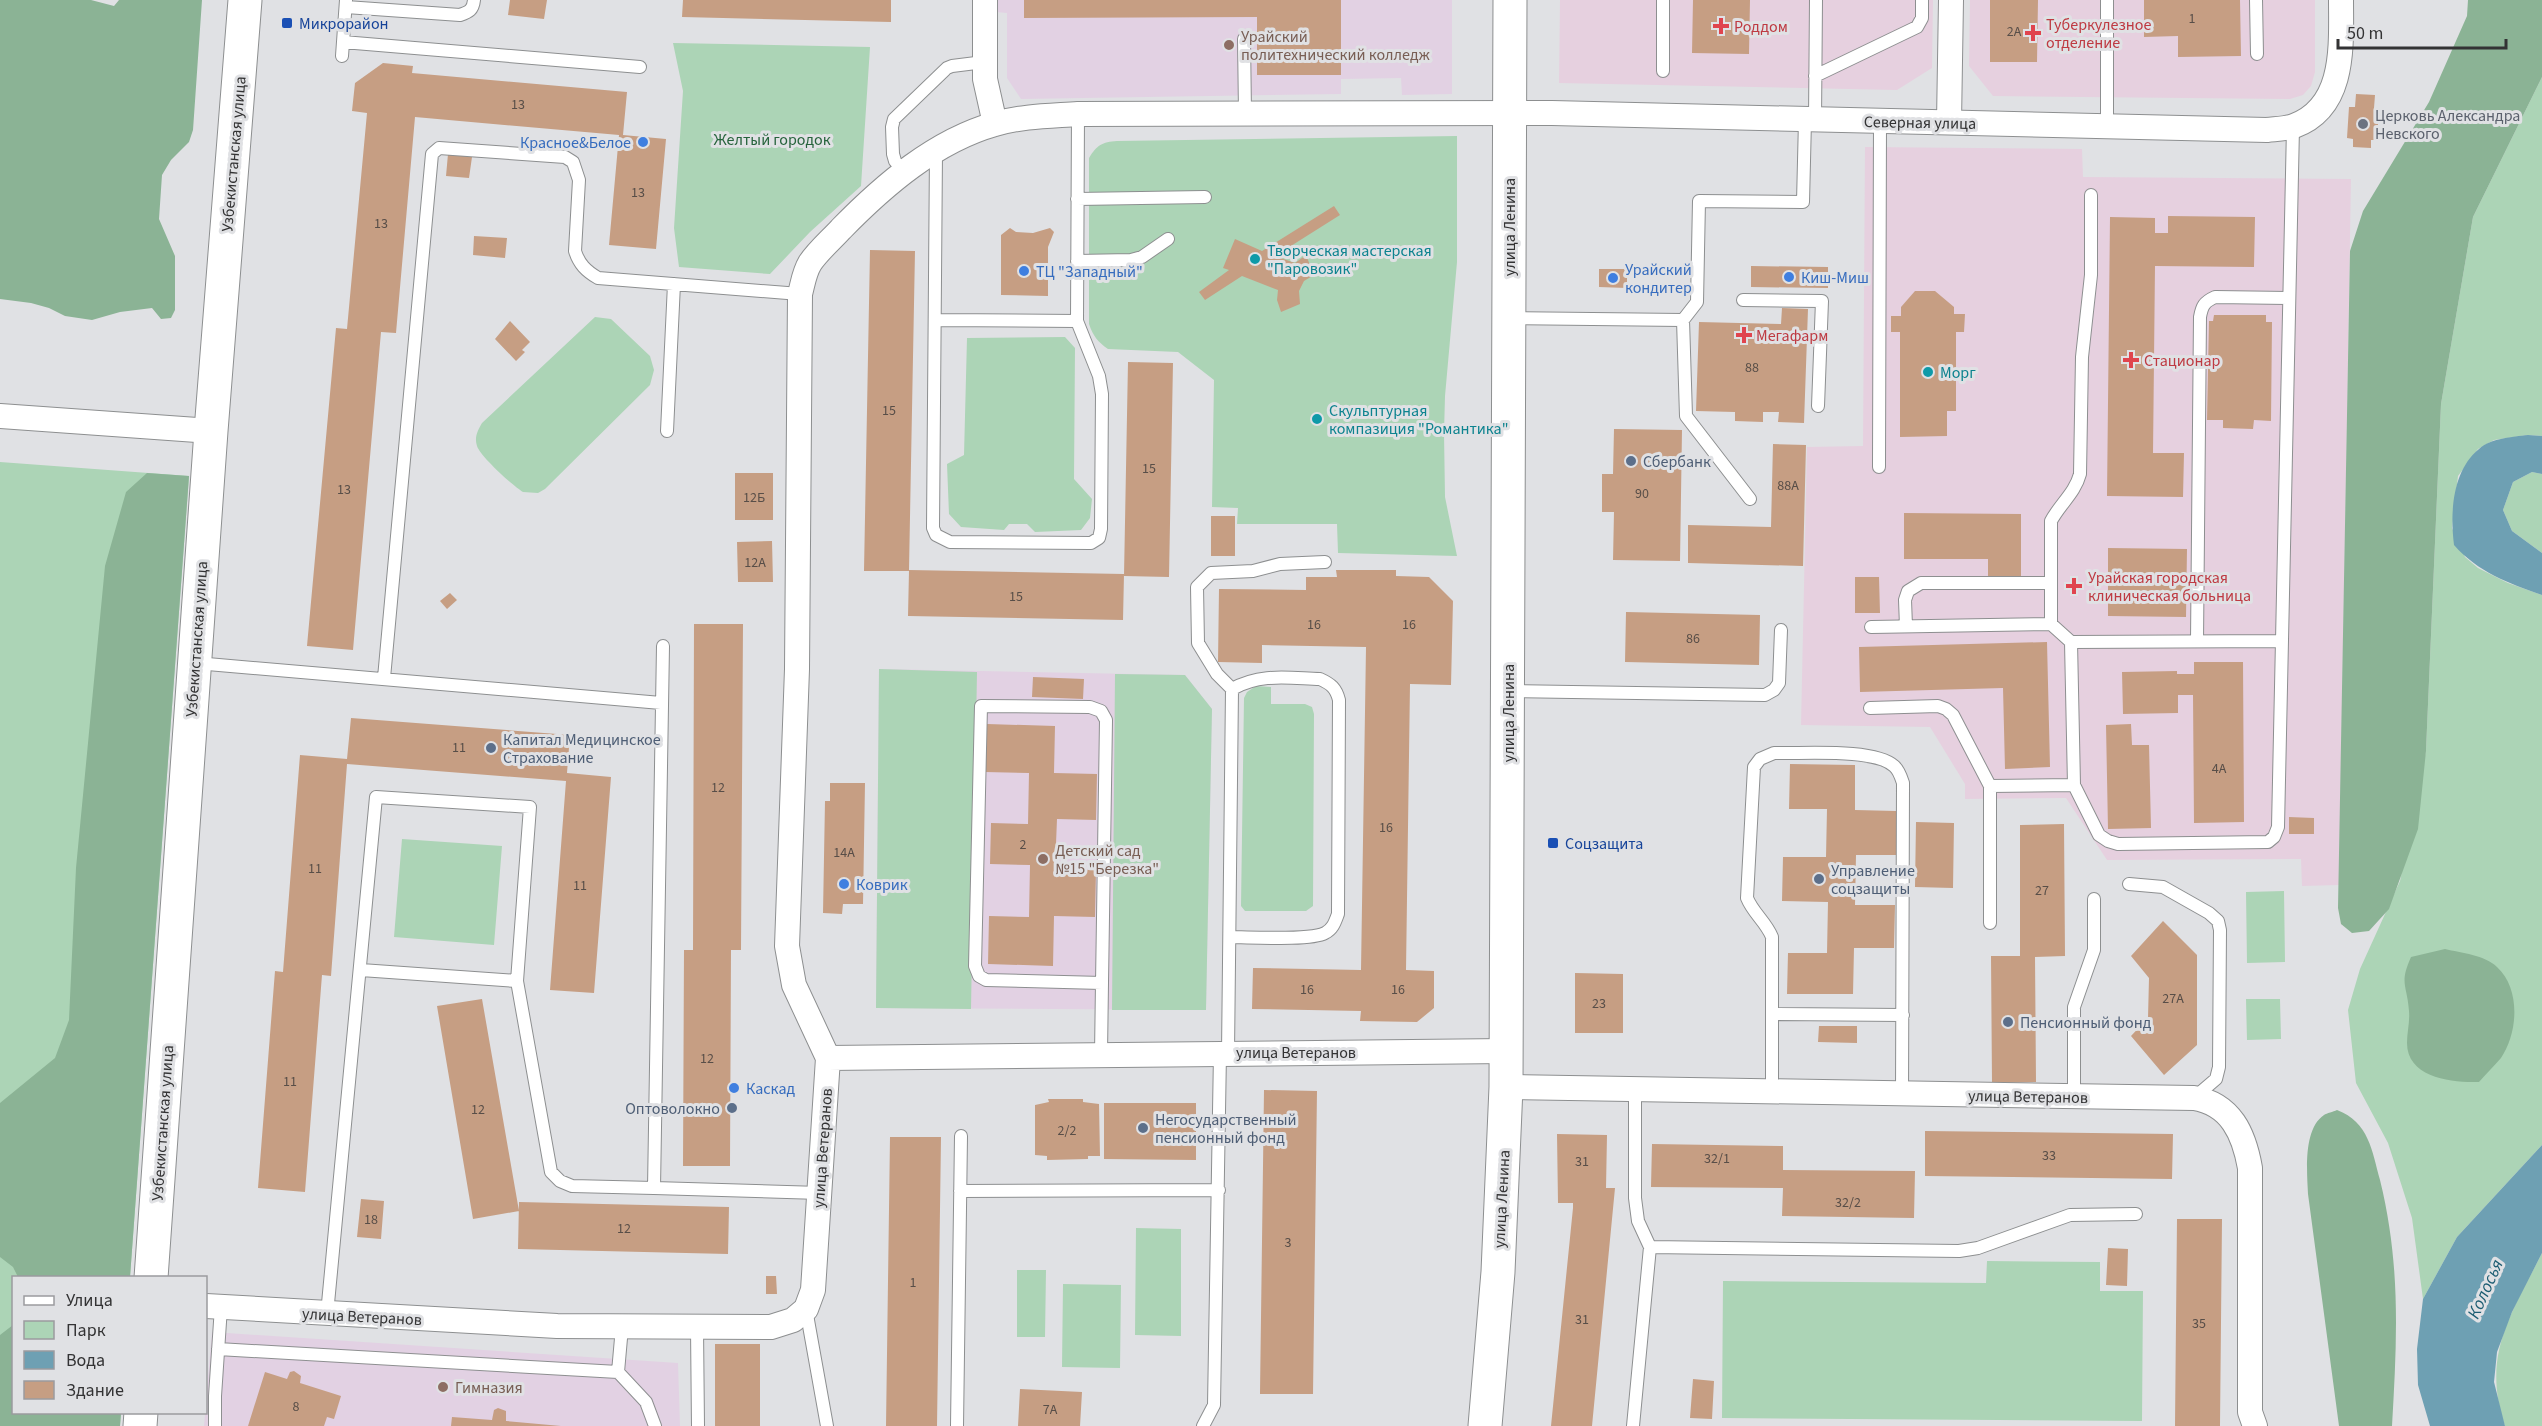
<svg xmlns="http://www.w3.org/2000/svg" width="2542" height="1426" font-family="'Source Sans 3',sans-serif">
<style>
.education{fill:#e2d1e3}
.medical{fill:#e6d0df}
.green{fill:#acd4b6}
.forest{fill:#8bb395}
.water{fill:#6ea0b3}
.building{fill:#c69e83}
.lines{fill:none;stroke-linecap:round;stroke-linejoin:round}
.lane-casing{stroke:#8d8f90;stroke-width:14}
.street-casing{stroke:#8d8f90;stroke-width:26}
.secondary-casing{stroke:#8d8f90;stroke-width:35}
.primary-casing{stroke:#8d8f90;stroke-width:35}
.lane{stroke:#fff;stroke-width:12}
.street{stroke:#fff;stroke-width:24}
.secondary{stroke:#fff;stroke-width:33}
.primary{stroke:#fff;stroke-width:33}
.transit-dot{fill:#1a4fb4;stroke:#e0e1e4;stroke-width:2}
.health-dot{fill:#e0444e;stroke:#e0e1e4;stroke-width:2}
.education-dot{fill:#8d6e63;stroke:#e0e1e4;stroke-width:2}
.worship-dot{fill:#6b7280;stroke:#e0e1e4;stroke-width:2}
.shop-dot{fill:#3f7fe0;stroke:#e0e1e4;stroke-width:2}
.culture-dot{fill:#0f9aa8;stroke:#e0e1e4;stroke-width:2}
.service-dot{fill:#5c6f8a;stroke:#e0e1e4;stroke-width:2}
.labels{text-anchor:middle;stroke-width:6;stroke-linejoin:round;paint-order:stroke}
.number-label{font-size:14px;fill:#584e48}
.transit-label{font-size:16px;fill:#164399;stroke:#e0e1e4;text-anchor:start}
.health-label{font-size:16px;fill:#be3a42;stroke:#e0e1e4;text-anchor:start}
.education-label{font-size:16px;fill:#785e54;stroke:#e0e1e4;text-anchor:start}
.worship-label{font-size:16px;fill:#5b616d;stroke:#e0e1e4;text-anchor:start}
.street-label{font-size:16px;fill:#333334;stroke:#e0e1e4}
.park-label{font-size:16px;fill:#26633c;stroke:#e0e1e4}
.shop-label{font-size:16px;fill:#366cbe;stroke:#e0e1e4;text-anchor:start}
.culture-label{font-size:16px;fill:#0d838f;stroke:#e0e1e4;text-anchor:start}
.service-label{font-size:16px;fill:#4e5e75;stroke:#e0e1e4;text-anchor:start}
.water-label{font-size:18px;font-style:italic;fill:#1c5d72;stroke:#e0e1e4}
</style>
<rect width="100%" height="100%" fill="#e0e1e4"/>
<path class="education" d="M996 0H1452V94L1402 95 1401 78 1341 79V94L1021 99 1007 78V13L996 12Z
M879 669 1185 675 1212 709 1206 1010 876 1008Z
M212 1332 678 1363 680 1426H204Z"/>
<path class="medical" d="M1560 0H1933L1932 68 1897 90 1559 83Z
M1970 0H2315V72L2311 86 2303 95 2290 99 1993 96 1969 66Z
M1865 147 2082 149 2083 177 2351 179 2339 885 2302 886 2301 859 2107 860 2066 798 1965 799V784L1930 727 1801 725 1807 447 1863 446Z"/>
<path class="green" d="M673 43 870 47 861 186 810 232 770 274 679 267 674 228 683 91Z
M2542 77V436L2528 435 2494 440 2478 449 2458 476 2452 528 2465 557 2478 568 2508 583 2542 595V1145L2457 1237 2423 1299 2412 1218 2388 1143 2356 1083 2348 1010 2360 969 2400 881 2426 751 2441 404 2473 217Z
M1457 136V262L1445 396 1444 433 1445 497 1457 556 1338 553 1337 524H1237L1238 508 1212 507 1214 380 1178 352 1108 349C1098 342 1093 336 1089 324V158C1097 145 1102 142 1117 141Z
M595 317 611 319 650 356 654 370 650 385 545 489 538 493 523 492C513 486 480 456 477 446 474 437 478 430 482 423Z
M1065 337 1075 348 1074 479 1092 499 1090 518 1081 530 1035 532 1027 524H1009L1004 530 961 527 949 514 947 464 964 455 967 338Z
M0 462 189 476 130 1277 14 1278V1412L121 1413 120 1426H0Z
M2532 472 2542 474V553L2512 531 2503 510 2513 482Z
M879 669 977 672 971 1009 876 1008Z
M1115 674 1185 675 1212 709 1206 1010H1112Z
M1256 686 1271 687V704H1305L1312 707 1314 714 1313 906 1306 911H1245L1241 906 1244 698 1247 692Z
M402 839 502 846 494 945 394 937Z
M2284 891 2285 962 2247 963 2246 892Z
M2246 999H2280L2281 1039 2247 1040Z
M1136 1228 1181 1229V1336L1135 1335Z
M2542 1253V1426H2505C2481 1355 2511 1314 2542 1253Z
M1987 1261 2100 1262V1291H2143L2142 1421 1722 1418 1723 1281 1986 1283Z
M1017 1270H1046L1045 1337H1017Z
M1063 1284 1121 1285 1120 1368 1062 1367Z"/>
<path class="forest" d="M0 0H91L114 6 119 0H202L193 130 189 142 171 160 162 175 159 219 175 256V310L171 318 161 319 152 308 120 312 92 320 65 316 49 308 31 303 0 299Z
M2468 0H2542V77L2473 217 2441 404 2426 751 2418 829 2389 909 2369 931 2352 933 2341 924 2338 908 2350 251 2363 211 2429 102 2467 16Z
M147 473 189 476 130 1277H18L13 1267 0 1257V1103L55 1058 69 1020 76 868 105 566 126 492Z
M2445 949C2461 953 2485 955 2497 967 2521 989 2518 1033 2501 1058 2494 1066 2486 1074 2479 1082 2453 1083 2407 1078 2407 1043 2407 1032 2410 1022 2409 1011 2407 984 2399 984 2411 957Z
M2337 1110C2369 1122 2372 1151 2380 1180 2401 1265 2397 1340 2392 1426H2339L2308 1194C2307 1172 2303 1129 2324 1115 2327 1113 2333 1112 2337 1110Z
M13 1325 14 1412 121 1413 120 1426H0V1335Z"/>
<path class="water" d="M2528 435 2542 436V474L2532 472 2513 482 2503 510 2512 531 2542 553V595C2508 583 2478 572 2454 545 2450 513 2452 471 2479 449 2491 438 2512 437 2528 435Z
M2542 1145V1253L2512 1312 2497 1352 2494 1382 2505 1426H2430L2418 1385 2417 1349 2423 1299 2457 1237Z"/>
<path class="building" d="M510 0H547L544 19 508 15Z
M683 0H891V22L682 17Z
M1024 0H1341V75H1257V17L1024 18Z
M1693 0H1750L1749 54 1692 53Z
M1990 0H2038L2037 62H1990Z
M2144 0H2240L2241 56 2178 57V36L2144 37Z
M383 63 413 66 412 73 627 92 623 135 666 139 656 249 609 245 619 135 415 117 396 333 381 332 353 650 307 646 336 328 347 329 367 113 352 111 355 83Z
M2356 94 2375 95 2374 108 2379 109 2377 140H2371V148L2353 147V139L2347 138 2349 107H2355Z
M448 154 472 157 469 178 446 176Z
M1334 206 1340 215 1275 256 1295 263 1306 255 1314 275 1304 281 1299 291 1300 304 1281 312 1277 300 1278 290 1242 276 1205 300 1199 292 1229 270 1223 268 1235 239 1262 251Z
M2168 216 2255 217 2254 267 2155 266 2153 453H2184L2183 497 2107 496 2110 217 2155 218V233H2168Z
M1010 228 1016 232 1033 233 1050 228 1054 232 1048 247V296L1001 295V235Z
M474 236 507 238 505 258 473 255Z
M870 250 915 251 909 570 1124 574 1123 620 908 616 909 571H864Z
M1751 266 1828 267V288L1751 287Z
M1599 269H1627V288L1599 287Z
M1915 291H1935L1954 307V314H1965L1964 332H1956V411H1947V436L1900 437V332H1891V316H1901V307Z
M1782 308 1808 309 1804 423 1778 422 1779 412H1763V422L1735 421V412L1696 411 1699 322 1781 324Z
M2214 315H2266V322H2272L2271 421 2254 420 2253 429 2223 428V420H2207L2209 321H2213Z
M510 321 530 342 522 350 525 352 516 361 495 339Z
M1128 362 1173 363 1169 577 1124 576Z
M1614 429 1682 430 1680 561 1613 560 1614 512H1602V474H1613Z
M1773 444 1806 445 1803 566 1688 563V525L1771 527Z
M735 473H773V520H735Z
M1904 513 2021 514V576H1988V559H1904Z
M1211 516H1235V556H1211Z
M772 541 773 582H738L737 542Z
M2108 548 2187 549 2186 617 2108 616Z
M1336 570H1396V576L1429 577 1453 601 1451 685 1410 684 1406 970 1434 971V1008L1417 1022 1360 1021 1361 1011 1252 1009 1253 968 1361 970 1366 647 1262 645V663L1218 662 1219 589 1306 590V577H1337Z
M1855 577H1879L1880 613H1855Z
M450 593 457 600 447 609 440 601Z
M1626 612 1760 615 1759 665 1625 662Z
M694 624H743L741 950H731L730 1166H683L684 950H693Z
M2047 642 2050 767 2005 769 2003 688 1860 692 1859 647Z
M2194 662H2243L2244 822 2194 823 2193 695H2178V713L2123 714 2122 672 2177 671V674H2194Z
M1033 677 1084 679 1083 699 1032 697Z
M351 718 570 735 567 773 611 777 594 993 550 990 566 781 347 764 331 976 322 975 305 1192 258 1188 275 971 283 972 300 755 347 759Z
M987 724 1055 726 1054 773 1097 774 1096 820 1057 819 1055 869 1096 870 1095 917 1054 916 1053 966 988 964 989 916 1029 917 1030 865 990 864 991 823 1028 824 1029 773 985 772Z
M2131 724 2132 745H2149L2151 828 2108 829 2106 725Z
M1790 764 1855 765V810L1896 811V855H1856L1855 905H1895L1894 948H1854L1853 994H1787L1788 953H1827L1828 902 1782 901 1783 857H1826L1827 809H1789Z
M830 783H865L863 904H843L842 914 823 913 825 801H830Z
M2289 817 2314 818V834H2289Z
M1916 822 1954 823 1953 888 1915 887Z
M2064 824 2065 956 2035 957 2036 1082 1992 1083 1991 956H2020V825Z
M2163 921 2197 955V1045L2164 1075 2131 1036 2148 1018 2149 978 2131 956Z
M1575 973 1623 974V1033H1575Z
M482 999 519 1211 473 1219 437 1006Z
M1819 1026H1857V1043L1818 1042Z
M1264 1090 1317 1091 1313 1394H1260Z
M1048 1099H1083V1102L1099 1104 1100 1156H1088V1159L1047 1160V1156L1035 1155V1105L1049 1102Z
M1104 1103H1196V1160L1104 1159Z
M1925 1131 2173 1134 2172 1179 1925 1176Z
M1557 1134 1607 1135 1606 1188H1615L1592 1426H1551L1573 1208V1203H1558Z
M890 1137H941L937 1426H886Z
M1652 1144 1783 1146V1170L1915 1171 1914 1218 1782 1216 1783 1188 1651 1187Z
M361 1199 384 1201 381 1239 357 1237Z
M519 1202 729 1207 728 1254 518 1249Z
M2177 1219H2222L2220 1426H2175Z
M2108 1248 2128 1249 2127 1286 2106 1285Z
M766 1276H776L777 1294H766Z
M715 1344H760V1426H715Z
M294 1371 301 1376 300 1383 341 1396 334 1419 327 1417 324 1426H248L265 1372 287 1379 290 1372Z
M1693 1379 1714 1381 1712 1419 1690 1418Z
M1020 1389 1082 1392 1080 1426H1018Z
M498 1408 506 1411V1421L561 1426H451L452 1417 492 1420 494 1410Z"/>
<g class="lines">
<defs>
<path id="lane" d="M2107 0V126
M2256 0 2257 54
M346 7 460 15C469 12 473 10 474 0
M1244 39 1245 113
M343 42 640 67
M342 56 346 0
M1663 71V0
M1815 76 1917 27 1922 18V0
M1815 120 1816 0
M936 152 933 528 936 535 950 542 1091 543 1099 538 1101 529 1102 394 1099 376 1077 321 1078 114
M904 172 895 161 893 154 892 127 894 119 947 68 952 66 984 62
M1077 199 1205 197
M1077 261 1131 260 1142 257 1168 239
M1743 300 1822 301 1818 406
M1510 318 1683 320 1686 416 1750 499
M935 320 1077 321
M1683 320 1697 302 1699 201 1803 202 1805 120
M667 431 674 284
M1879 467 1880 121
M2051 624V521C2060 504 2075 493 2080 474L2082 357 2091 275V195
M1906 626 1905 600 1908 591 1921 583H2051
M1871 627 2051 624 2071 642 2074 785 2099 835 2108 841 2118 844 2268 842 2274 837 2278 827 2293 127
M2197 641 2200 317C2202 306 2204 302 2215 297L2289 298
M2071 642 2282 641
M663 646 654 1188 820 1193
M196 663 661 703
M384 678 432 154 439 148 565 157 573 162 579 180 575 251C579 264 586 271 598 278L800 294
M1509 691 1765 695 1774 690 1779 683 1781 630
M1870 708 1938 706 1946 709 1953 715 1990 786 2074 785
M2129 884 2163 887 2209 913 2218 921 2220 930 2219 1067 2216 1079 2195 1097
M1990 923V786
M1230 937C1250 937 1310 941 1325 933 1333 929 1335 922 1338 914L1339 700C1336 688 1331 684 1320 679 1287 678 1261 673 1232 689
M361 970 517 981
M1772 1014 1903 1015
M1228 1053 1232 689 1217 674 1198 643 1197 587 1211 573 1253 571 1280 564 1325 562
M1101 1054 1102 983 1106 720 1101 711 1090 707 981 706 975 966 979 976 986 980 1102 983
M1772 1092V937C1766 922 1753 913 1747 898L1754 767 1760 759 1774 753C1803 754 1874 748 1894 766 1899 770 1901 777 1903 783L1902 1095
M2074 1096V1007L2094 950V899
M960 1191 1219 1190
M1650 1247 1959 1251 1978 1248 2070 1215 2136 1214
M806 1309 827 1426
M327 1314 376 797 530 807 517 981 551 1172 560 1181 572 1186 654 1188
M622 1327 618 1372 646 1402 655 1426
M697 1328 698 1426
M218 1349 618 1372
M215 1426V1396L221 1307
M957 1426 961 1136
M1203 1426 1214 1405 1220 1053
M1633 1426 1650 1247 1638 1221 1635 1198V1090"/>
<path id="street" d="M985 0V79L995 124
M1949 122 1951 0
M0 416 211 431
M828 1058 1506 1051
M1506 1087 2194 1098C2231 1104 2244 1134 2250 1168V1412L2255 1426
M206 1306 557 1326 771 1327 793 1320 806 1309 813 1290 828 1058 794 985 787 946 797 669 800 294C803 283 804 273 810 263 818 251 831 240 841 229 884 185 935 141 995 124 1022 116 1050 116 1078 114L1552 113 2267 130C2275 129 2286 129 2294 126 2346 107 2341 45 2341 0"/>
<path id="secondary" d="M1485 1426 1498 1272 1506 1087 1510 0"/>
<path id="primary" d="M151 1278 211 431 245 0
M140 1426 141 1412"/>
</defs>
<use href="#lane" class="lane-casing"/>
<use href="#street" class="street-casing"/>
<use href="#secondary" class="secondary-casing"/>
<use href="#primary" class="primary-casing"/>
<use href="#lane" class="lane"/>
<use href="#street" class="street"/>
<use href="#secondary" class="secondary"/>
<use href="#primary" class="primary"/>
</g>
<g class="transit-dot">
<rect x="281" y="17" width="12" height="12" rx="3"/>
<rect x="1547" y="837" width="12" height="12" rx="3"/>
</g>
<g class="health-dot">
<path d="M1718 17h6v6h6v6h-6v6h-6v-6h-6v-6h6z"/>
<path d="M2030 24h6v6h6v6h-6v6h-6v-6h-6v-6h6z"/>
<path d="M1741 326h6v6h6v6h-6v6h-6v-6h-6v-6h6z"/>
<path d="M2128 351h6v6h6v6h-6v6h-6v-6h-6v-6h6z"/>
<path d="M2071 577h6v6h6v6h-6v6h-6v-6h-6v-6h6z"/>
</g>
<g class="education-dot">
<circle cx="1229" cy="45" r="6"/>
<circle cx="1043" cy="859" r="6"/>
<circle cx="443" cy="1387" r="6"/>
</g>
<circle class="worship-dot" cx="2363" cy="124" r="6"/>
<g class="shop-dot">
<circle cx="643" cy="142" r="6"/>
<circle cx="1024" cy="271" r="6"/>
<circle cx="1789" cy="277" r="6"/>
<circle cx="1613" cy="278" r="6"/>
<circle cx="844" cy="884" r="6"/>
<circle cx="734" cy="1088" r="6"/>
</g>
<g class="culture-dot">
<circle cx="1255" cy="259" r="6"/>
<circle cx="1928" cy="372" r="6"/>
<circle cx="1317" cy="419" r="6"/>
</g>
<g class="service-dot">
<circle cx="1631" cy="461" r="6"/>
<circle cx="491" cy="748" r="6"/>
<circle cx="1819" cy="879" r="6"/>
<circle cx="2008" cy="1022" r="6"/>
<circle cx="732" cy="1108" r="6"/>
<circle cx="1143" cy="1128" r="6"/>
</g>
<g class="labels">
<g class="number-label">
<text x="2192" y="23">1</text>
<text x="2014" y="36">2А</text>
<text x="518" y="109">13</text>
<text x="638" y="197">13</text>
<text x="381" y="228">13</text>
<text x="1752" y="372">88</text>
<text x="889" y="415">15</text>
<text x="1149" y="473">15</text>
<text x="1788" y="490">88А</text>
<text x="344" y="494">13</text>
<text x="1642" y="498">90</text>
<text x="754" y="502">12Б</text>
<text x="755" y="567">12А</text>
<text x="1016" y="601">15</text>
<text x="1314" y="629">16</text>
<text x="1409" y="629">16</text>
<text x="1693" y="643">86</text>
<text x="459" y="752">11</text>
<text x="2219" y="773">4А</text>
<text x="718" y="792">12</text>
<text x="1386" y="832">16</text>
<text x="1023" y="849">2</text>
<text x="844" y="857">14А</text>
<text x="315" y="873">11</text>
<text x="580" y="890">11</text>
<text x="2042" y="895">27</text>
<text x="1307" y="994">16</text>
<text x="1398" y="994">16</text>
<text x="2173" y="1003">27А</text>
<text x="1599" y="1008">23</text>
<text x="707" y="1063">12</text>
<text x="290" y="1086">11</text>
<text x="478" y="1114">12</text>
<text x="1067" y="1135">2/2</text>
<text x="2049" y="1160">33</text>
<text x="1717" y="1163">32/1</text>
<text x="1582" y="1166">31</text>
<text x="1848" y="1207">32/2</text>
<text x="371" y="1224">18</text>
<text x="624" y="1233">12</text>
<text x="1288" y="1247">3</text>
<text x="913" y="1287">1</text>
<text x="1582" y="1324">31</text>
<text x="2199" y="1328">35</text>
<text x="296" y="1411">8</text>
<text x="1050" y="1414">7А</text>
</g>
<g class="transit-label">
<text x="299" y="29">Микрорайон</text>
<text x="1565" y="849">Соцзащита</text>
</g>
<g class="health-label">
<text x="2046" y="30">Туберкулезное<tspan x="2046" dy="18">отделение</tspan></text>
<text x="1734" y="32">Роддом</text>
<text x="1756" y="341">Мегафарм</text>
<text x="2144" y="366">Стационар</text>
<text x="2088" y="583">Урайская городская<tspan x="2088" dy="18">клиническая больница</tspan></text>
</g>
<g class="education-label">
<text x="1241" y="42">Урайский<tspan x="1241" dy="18">политехнический колледж</tspan></text>
<text x="1055" y="856">Детский сад<tspan x="1055" dy="18">№15 "Березка"</tspan></text>
<text x="455" y="1393">Гимназия</text>
</g>
<g class="worship-label">
<text x="2375" y="121">Церковь Александра<tspan x="2375" dy="18">Невского</tspan></text>
</g>
<g class="street-label">
<text transform="translate(1920 122) rotate(1)" y="6">Северная улица</text>
<text transform="translate(233 154) rotate(-85)" y="6">Узбекистанская улица</text>
<text transform="translate(1509 227) rotate(-90)" y="6">улица Ленина</text>
<text transform="translate(196 639) rotate(-86)" y="6">Узбекистанская улица</text>
<text transform="translate(1508 713) rotate(-90)" y="6">улица Ленина</text>
<text x="1296" y="1058">улица Ветеранов</text>
<text transform="translate(2028 1096) rotate(1)" y="6">улица Ветеранов</text>
<text transform="translate(162 1123) rotate(-86)" y="6">Узбекистанская улица</text>
<text transform="translate(822 1148) rotate(-86)" y="6">улица Ветеранов</text>
<text transform="translate(1501 1199) rotate(-87)" y="6">улица Ленина</text>
<text transform="translate(362 1316) rotate(3)" y="6">улица Ветеранов</text>
</g>
<g class="park-label">
<text x="772" y="145">Желтый городок</text>
</g>
<g class="shop-label">
<text x="631" y="148" text-anchor="end">Красное&amp;Белое</text>
<text x="1625" y="275">Урайский<tspan x="1625" dy="18">кондитер</tspan></text>
<text x="1036" y="277">ТЦ "Западный"</text>
<text x="1801" y="283">Киш-Миш</text>
<text x="856" y="890">Коврик</text>
<text x="746" y="1094">Каскад</text>
</g>
<g class="culture-label">
<text x="1267" y="256">Творческая мастерская<tspan x="1267" dy="18">"Паровозик"</tspan></text>
<text x="1940" y="378">Морг</text>
<text x="1329" y="416">Скульптурная<tspan x="1329" dy="18">компазиция "Романтика"</tspan></text>
</g>
<g class="service-label">
<text x="1643" y="467">Сбербанк</text>
<text x="503" y="745">Капитал Медицинское<tspan x="503" dy="18">Страхование</tspan></text>
<text x="1831" y="876">Управление<tspan x="1831" dy="18">соцзащиты</tspan></text>
<text x="2020" y="1028">Пенсионный фонд</text>
<text x="720" y="1114" text-anchor="end">Оптоволокно</text>
<text x="1155" y="1125">Негосударственный<tspan x="1155" dy="18">пенсионный фонд</tspan></text>
</g>
<g class="water-label">
<text transform="translate(2485 1289) rotate(-66)" y="6">Колосья</text>
</g>
</g>
<rect x="12" y="1276" width="195" height="138" fill="#e0e1e4" stroke="#9b9b9e" stroke-width="1.5"/>
<rect x="24" y="1296" width="30" height="9" fill="#ffffff" stroke="#9b9b9e" stroke-width="1.5"/>
<text x="66" y="1306" font-size="18" fill="#333334">Улица</text>
<rect x="24" y="1321" width="30" height="18" fill="#acd4b6" stroke="#9b9b9e" stroke-width="1.5"/>
<text x="66" y="1336" font-size="18" fill="#333334">Парк</text>
<rect x="24" y="1351" width="30" height="18" fill="#6ea0b3" stroke="#9b9b9e" stroke-width="1.5"/>
<text x="66" y="1366" font-size="18" fill="#333334">Вода</text>
<rect x="24" y="1381" width="30" height="18" fill="#c69e83" stroke="#9b9b9e" stroke-width="1.5"/>
<text x="66" y="1396" font-size="18" fill="#333334">Здание</text>
<path d="M2338 39v9h168v-9" fill="none" stroke="#333334" stroke-width="3"/>
<text x="2347" y="39" font-size="18" fill="#333334" stroke="#e0e1e4" stroke-width="4.5" paint-order="stroke">50 m</text>
</svg>
